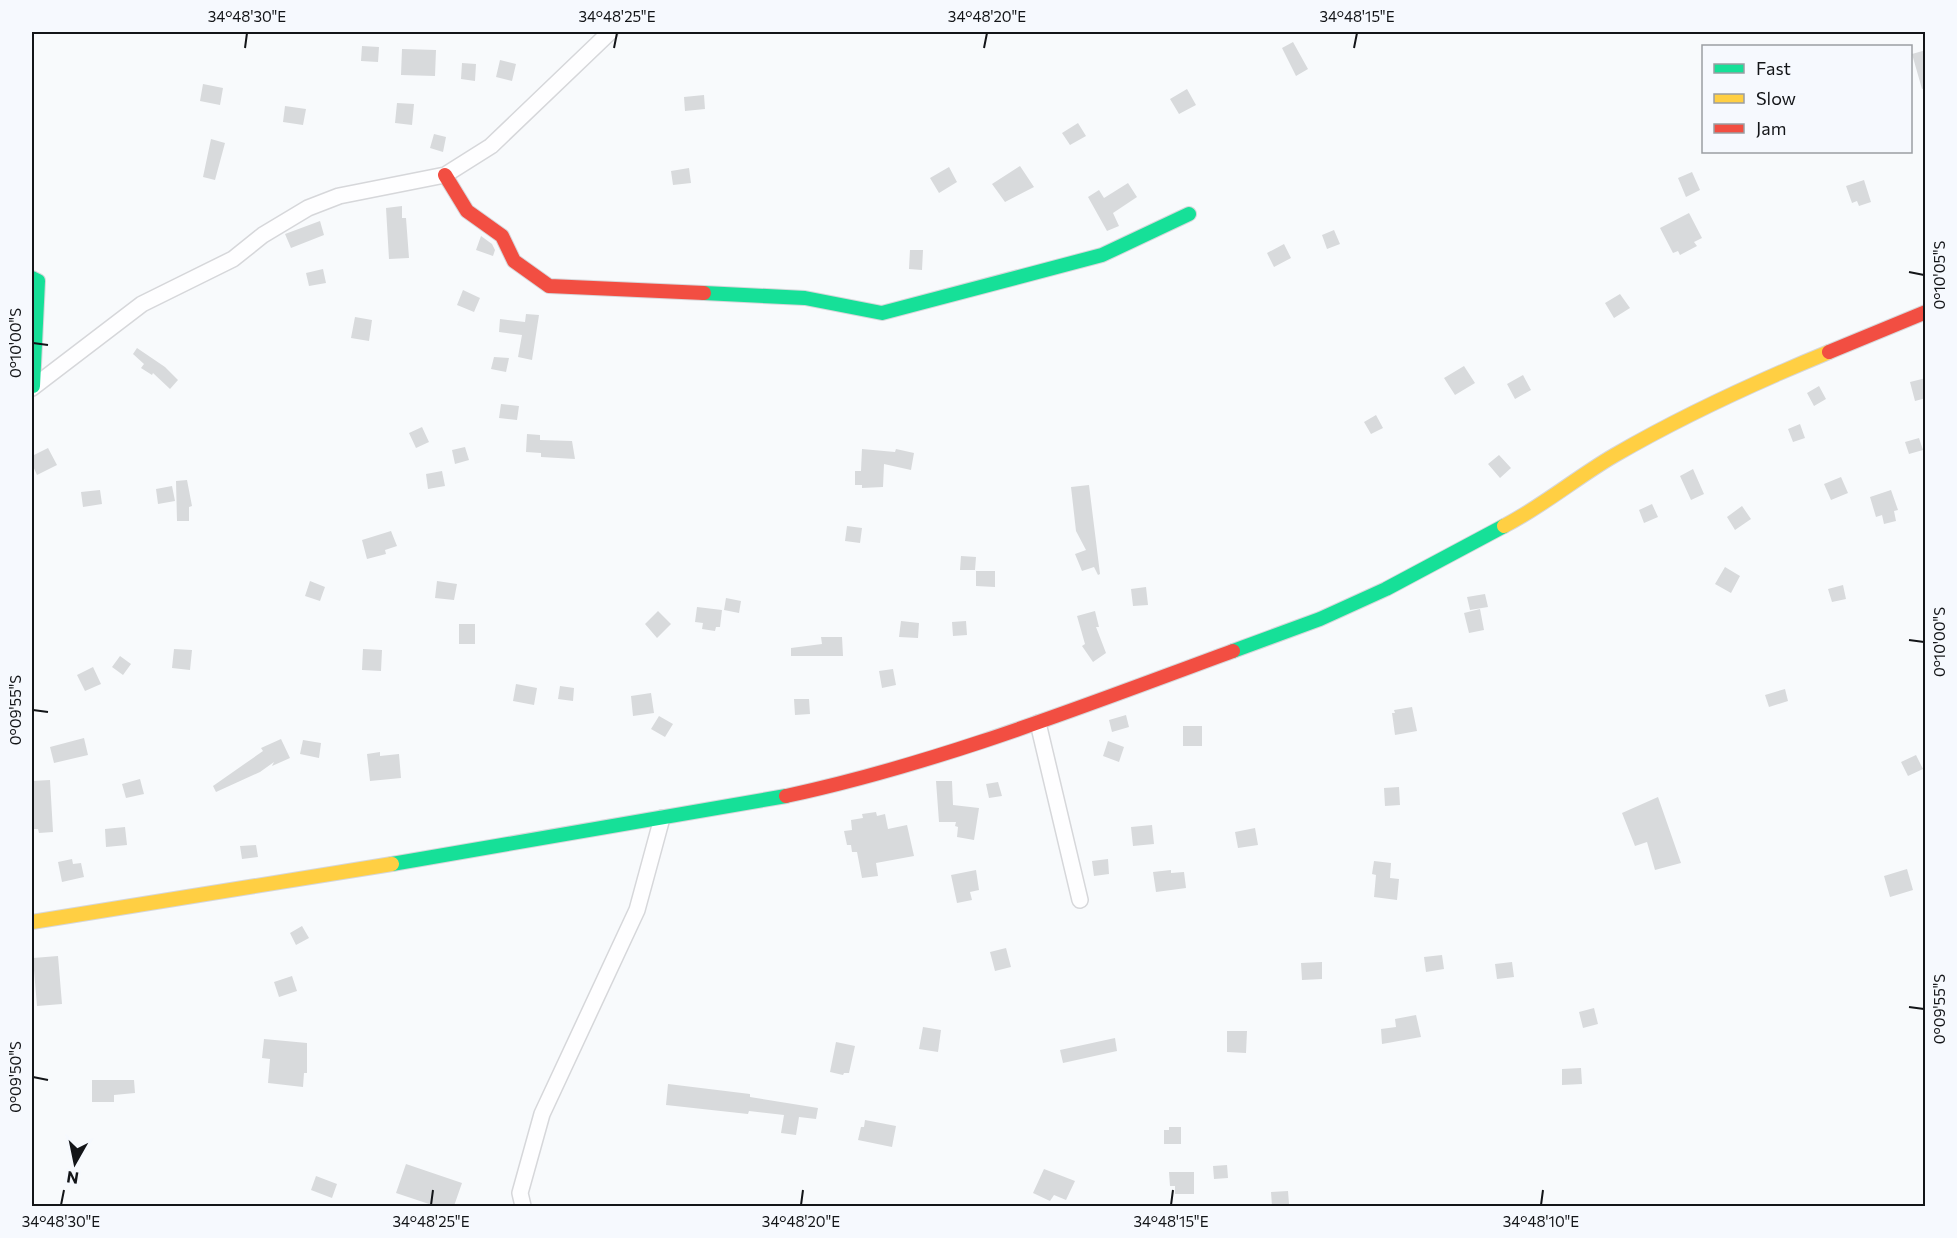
<svg xmlns="http://www.w3.org/2000/svg" width="1957" height="1238" font-family="Commissioner,sans-serif">
<style>
.building{fill:#d8dadc}
.lines{fill:none;stroke-linecap:round;stroke-linejoin:round}
.street-casing{stroke:#d6d7da;stroke-width:18}
.fast-casing{stroke:#d6d7da;stroke-width:16}
.slow-casing{stroke:#d6d7da;stroke-width:16}
.jam-casing{stroke:#d6d7da;stroke-width:16}
.street{stroke:#fefeff;stroke-width:15}
.fast{stroke:#16e098;stroke-width:14}
.slow{stroke:#ffcf43;stroke-width:14}
.jam{stroke:#f24e42;stroke-width:14}
.ticks{fill:none;stroke:#131518;stroke-width:2}
.neatline{fill:none;stroke:#131518;stroke-width:2}
.ticks-label{font-size:15px;text-anchor:middle;fill:#131518}
</style>
<rect width="100%" height="100%" fill="#f8fafc"/>
<path class="building" d="M1293 42 1308 69 1296 76 1282 48Z
M362 46 379 47 378 62 361 61Z
M402 49 436 50 435 76 401 75Z
M1926 50V88L1922 89 1912 54Z
M500 60 516 64 512 81 496 77Z
M462 63 476 64 475 81 461 79Z
M203 84 223 88 220 105 200 101Z
M1187 89 1196 105 1179 114 1170 99Z
M704 95 705 109 685 111 684 97Z
M397 103 414 104 412 125 395 123Z
M285 106 306 109 303 125 283 122Z
M1078 123 1086 136 1070 145 1062 133Z
M434 134 446 137 443 152 430 148Z
M211 139 225 143 215 180 203 177Z
M1020 166 1034 187 1005 202 992 184Z
M949 167 957 182 939 193 930 178Z
M689 168 691 183 673 185 671 171Z
M1692 172 1700 190 1686 197 1678 178Z
M1864 180 1871 202 1859 206 1857 201 1852 203 1846 186Z
M1128 183 1137 197 1113 213 1119 226 1107 231 1088 197 1099 190 1104 198Z
M402 206V218H406L409 258 389 259 386 208Z
M1689 213 1702 238 1694 242 1697 246 1680 255 1678 251 1673 253 1660 228Z
M320 221 324 235 291 248 285 234Z
M1334 230 1340 244 1327 249 1322 235Z
M481 236 492 244 495 250 493 256 476 250Z
M1284 244 1291 258 1274 267 1267 253Z
M910 250H923L922 270 909 269Z
M323 269 326 283 309 286 306 273Z
M463 290 480 298 474 312 457 305Z
M1620 294 1630 308 1614 318 1605 303Z
M526 314 539 315 532 360 518 357 522 335 499 332 500 319 525 322Z
M355 317 372 320 369 341 351 338Z
M137 348 165 367 178 380 170 389 153 373 152 375 141 368 144 364 133 354Z
M494 357 509 358 506 372 491 369Z
M1464 366 1475 383 1455 395 1444 378Z
M1523 375 1531 390 1515 399 1507 384Z
M1926 378V398L1915 401 1910 382Z
M1819 386 1826 399 1814 406 1807 393Z
M501 404 519 406 517 420 499 418Z
M1376 415 1383 428 1371 434 1364 422Z
M1800 424 1805 438 1793 442 1788 429Z
M422 427 429 442 416 448 409 433Z
M527 434 540 435V440L572 441 575 459 541 457V453L526 452Z
M1919 438 1923 450 1909 454 1905 442Z
M465 447 469 460 455 464 452 450Z
M48 448 57 465 37 475 32 464V456Z
M862 449 895 452 896 449 914 453 911 470 884 464 883 487 862 488V485H855V471H861Z
M1499 455 1511 468 1500 478 1488 464Z
M1693 469 1704 494 1691 500 1680 476Z
M442 471 445 486 428 489 426 474Z
M1841 477 1848 493 1831 500 1824 484Z
M187 480 192 506 189 507V521H177L176 481Z
M1089 485 1100 574 1098 575 1094 567 1082 571 1075 554 1086 550 1076 531 1071 487Z
M172 486 175 501 158 504 156 489Z
M100 490 102 504 83 507 81 492Z
M1891 490 1898 510 1894 511 1896 521 1884 524 1882 515 1876 517 1870 497Z
M1652 504 1658 517 1644 523 1639 510Z
M1742 506 1751 519 1735 530 1727 517Z
M847 526 862 528 860 543 845 541Z
M391 531 397 546 385 550 386 554 367 559 362 540Z
M961 556 976 557 975 570H960Z
M1725 567 1740 576 1731 593 1715 584Z
M976 571H995V587L976 586Z
M310 581 325 587 320 601 305 596Z
M437 581 457 584 454 600 435 598Z
M1843 585 1846 599 1832 602 1828 589Z
M1146 587 1148 605 1133 606 1131 589Z
M1485 594 1488 607 1470 610 1467 597Z
M726 598 741 601 739 613 724 610Z
M697 607 722 610 720 627H716L715 631 702 629 703 623 695 622Z
M1480 609 1484 630 1469 633 1464 613Z
M658 611 671 624 657 638 645 624Z
M1095 611 1099 627H1096L1106 653 1093 662 1082 646 1085 644 1077 616Z
M901 621 919 623 918 638 899 637Z
M966 621 967 635 953 636 952 622Z
M459 624H475V644H459Z
M821 637H842L843 656H791V648L822 644Z
M174 649 192 650 190 670 172 668Z
M363 649 382 650 381 671 362 670Z
M120 656 131 664 123 675 112 667Z
M93 667 101 684 85 691 77 675Z
M893 669 896 685 882 688 879 671Z
M516 684 537 688 534 705 513 701Z
M560 686 574 688 573 701 558 699Z
M1785 689 1788 701 1769 707 1765 695Z
M651 693 654 713 633 716 631 696Z
M794 699H809L810 714 795 715Z
M1412 707 1417 731 1395 735 1392 713H1395L1394 710Z
M1126 715 1129 727 1112 732 1109 720Z
M659 716 673 724 665 737 651 729Z
M1183 726H1202V746H1183Z
M84 738 88 755 54 763 50 747Z
M281 739 290 758 272 766 274 762 260 772 216 792 213 786 263 751 261 748Z
M303 740 321 743 319 758 300 754Z
M1108 741 1124 747 1119 762 1103 756Z
M380 752V756L399 754 401 778 370 781 367 754Z
M1916 755 1923 769 1908 776 1901 762Z
M140 779 144 794 126 798 122 784Z
M50 780 53 832 39 833 38 829H32V781Z
M936 781H952L953 805 979 808 974 840 957 837 958 827 955 826 956 822H939Z
M998 782 1002 796 989 798 986 784Z
M1399 787 1400 805 1385 806 1384 788Z
M1658 797 1681 863 1655 870 1647 842 1635 846 1622 813Z
M876 812 877 816 885 814 888 829 907 825 914 856 876 863 878 876 862 878 857 852H852L851 845H847L844 831 852 830 851 820 863 818 862 814Z
M1152 825 1154 844 1133 846 1131 827Z
M125 827 127 845 106 847 105 829Z
M1255 828 1258 845 1238 848 1235 832Z
M256 845 258 857 242 859 240 846Z
M72 859 73 864 81 863 84 877 62 882 58 862Z
M1108 859 1109 874 1094 876 1092 861Z
M1374 861 1391 863 1390 878 1399 879 1397 900 1374 897 1376 875 1372 874Z
M1907 869 1913 890 1890 897 1884 876Z
M976 870 979 890 970 892 972 900 957 903 951 875Z
M1171 870V873L1184 872 1186 888 1156 892 1153 872Z
M302 926 309 938 296 945 290 933Z
M1006 948 1011 967 995 971 990 952Z
M1442 955 1444 969 1426 972 1424 957Z
M58 956 62 1004 37 1006 33 958Z
M1322 962V979L1302 980 1301 963Z
M1512 962 1514 977 1497 979 1495 964Z
M292 976 297 991 279 997 274 982Z
M1594 1008 1598 1024 1583 1028 1579 1012Z
M1416 1015 1421 1037 1382 1044 1381 1029 1396 1027 1395 1019Z
M923 1027 941 1030 938 1052 919 1049Z
M1227 1031H1247L1246 1053 1227 1052Z
M1115 1038 1117 1051 1063 1063 1060 1050Z
M264 1039 307 1043V1073H304L303 1087 268 1083 270 1059 262 1058Z
M836 1042 855 1046 849 1073H844L843 1075 830 1072Z
M1581 1068 1582 1084 1562 1085V1069Z
M92 1080H134L135 1093 114 1095V1102H92Z
M668 1084 750 1094V1097L818 1108 816 1119 799 1117 796 1135 781 1133 784 1115 749 1111 748 1114 666 1105Z
M865 1120 896 1126 892 1147 858 1140 861 1127H864Z
M1169 1127H1181V1144H1164V1130H1169Z
M406 1164 462 1183 454 1206H435L396 1193Z
M1227 1165 1228 1178 1214 1179 1213 1166Z
M1044 1169 1075 1181 1066 1200 1054 1195 1050 1201 1033 1193Z
M1169 1172H1194V1194H1175V1186H1170Z
M316 1176 337 1184 332 1198 311 1190Z
M1288 1191 1289 1204 1272 1206 1271 1192Z"/>
<g class="lines">
<defs>
<path id="street" d="M32 388 142 304 233 259 263 235 308 208 339 196 445 175 491 146 610 32
M1038 723 1080 900
M523 1206 520 1193 542 1114 637 910 662 818"/>
<path id="fast" d="M32 278 38 281 33 386
M704 293 805 298 882 313 1102 255 1189 214
M1233 651 1320 619 1386 589 1504 526
M392 864 786 796"/>
<path id="slow" d="M1504 526C1543 506 1577 477 1615 455 1684 415 1756 382 1829 352
M32 922 392 864"/>
<path id="jam" d="M445 175 467 211 502 236 514 261 549 286 704 293
M1829 352 1926 312
M786 796C940 763 1086 705 1233 651"/>
</defs>
<use href="#street" class="street-casing"/>
<use href="#fast" class="fast-casing"/>
<use href="#slow" class="slow-casing"/>
<use href="#jam" class="jam-casing"/>
<use href="#street" class="street"/>
<use href="#fast" class="fast"/>
<use href="#slow" class="slow"/>
<use href="#jam" class="jam"/>
</g>
<path class="ticks" d="M245 48 247 33M614 48 617 33M984 48 987 33M1354 48 1357 33M1909 272 1924 275M33 343 48 345M1909 640 1924 642M33 710 48 712M1909 1007 1924 1009M33 1077 48 1080M61 1205 64 1190M431 1205 433 1190M801 1205 803 1190M1171 1205 1173 1190M1541 1205 1543 1190"/>
<rect width="1957" height="1238" fill="none" stroke="#f6f9fe" stroke-width="66"/>
<rect x="1702" y="45" width="210" height="108" fill="#f6f9fe" stroke="#9b9ea2" stroke-width="1.5"/>
<rect x="1714" y="64" width="30" height="9" fill="#16e098" stroke="#9b9ea2" stroke-width="1.5"/>
<text x="1756" y="75" font-size="18" fill="#131518">Fast</text>
<rect x="1714" y="94" width="30" height="9" fill="#ffcf43" stroke="#9b9ea2" stroke-width="1.5"/>
<text x="1756" y="105" font-size="18" fill="#131518">Slow</text>
<rect x="1714" y="124" width="30" height="9" fill="#f24e42" stroke="#9b9ea2" stroke-width="1.5"/>
<text x="1756" y="135" font-size="18" fill="#131518">Jam</text>
<g transform="translate(75 1163) rotate(189)" stroke="#f6f9fe" stroke-width="4.5" paint-order="stroke">
<path d="M0-4.5L10 22L0 15L-10 22Z" fill="#131518"/>
<text y="-9" font-size="16" font-weight="bold" text-anchor="middle" fill="#131518">N</text>
</g>
<rect x="33" y="33" width="1891" height="1172" class="neatline"/>
<g class="ticks-label">
<text x="247" y="22">34°48'30"E</text>
<text x="617" y="22">34°48'25"E</text>
<text x="987" y="22">34°48'20"E</text>
<text x="1357" y="22">34°48'15"E</text>
<text transform="translate(1940 275) rotate(-90)" y="5">0°10'05"S</text>
<text transform="translate(16 343) rotate(-90)" y="5">0°10'00"S</text>
<text transform="translate(1940 642) rotate(-90)" y="5">0°10'00"S</text>
<text transform="translate(16 710) rotate(-90)" y="5">0°09'55"S</text>
<text transform="translate(1940 1009) rotate(-90)" y="5">0°09'55"S</text>
<text transform="translate(16 1077) rotate(-90)" y="5">0°09'50"S</text>
<text x="61" y="1227">34°48'30"E</text>
<text x="431" y="1227">34°48'25"E</text>
<text x="801" y="1227">34°48'20"E</text>
<text x="1171" y="1227">34°48'15"E</text>
<text x="1541" y="1227">34°48'10"E</text>
</g>
</svg>
